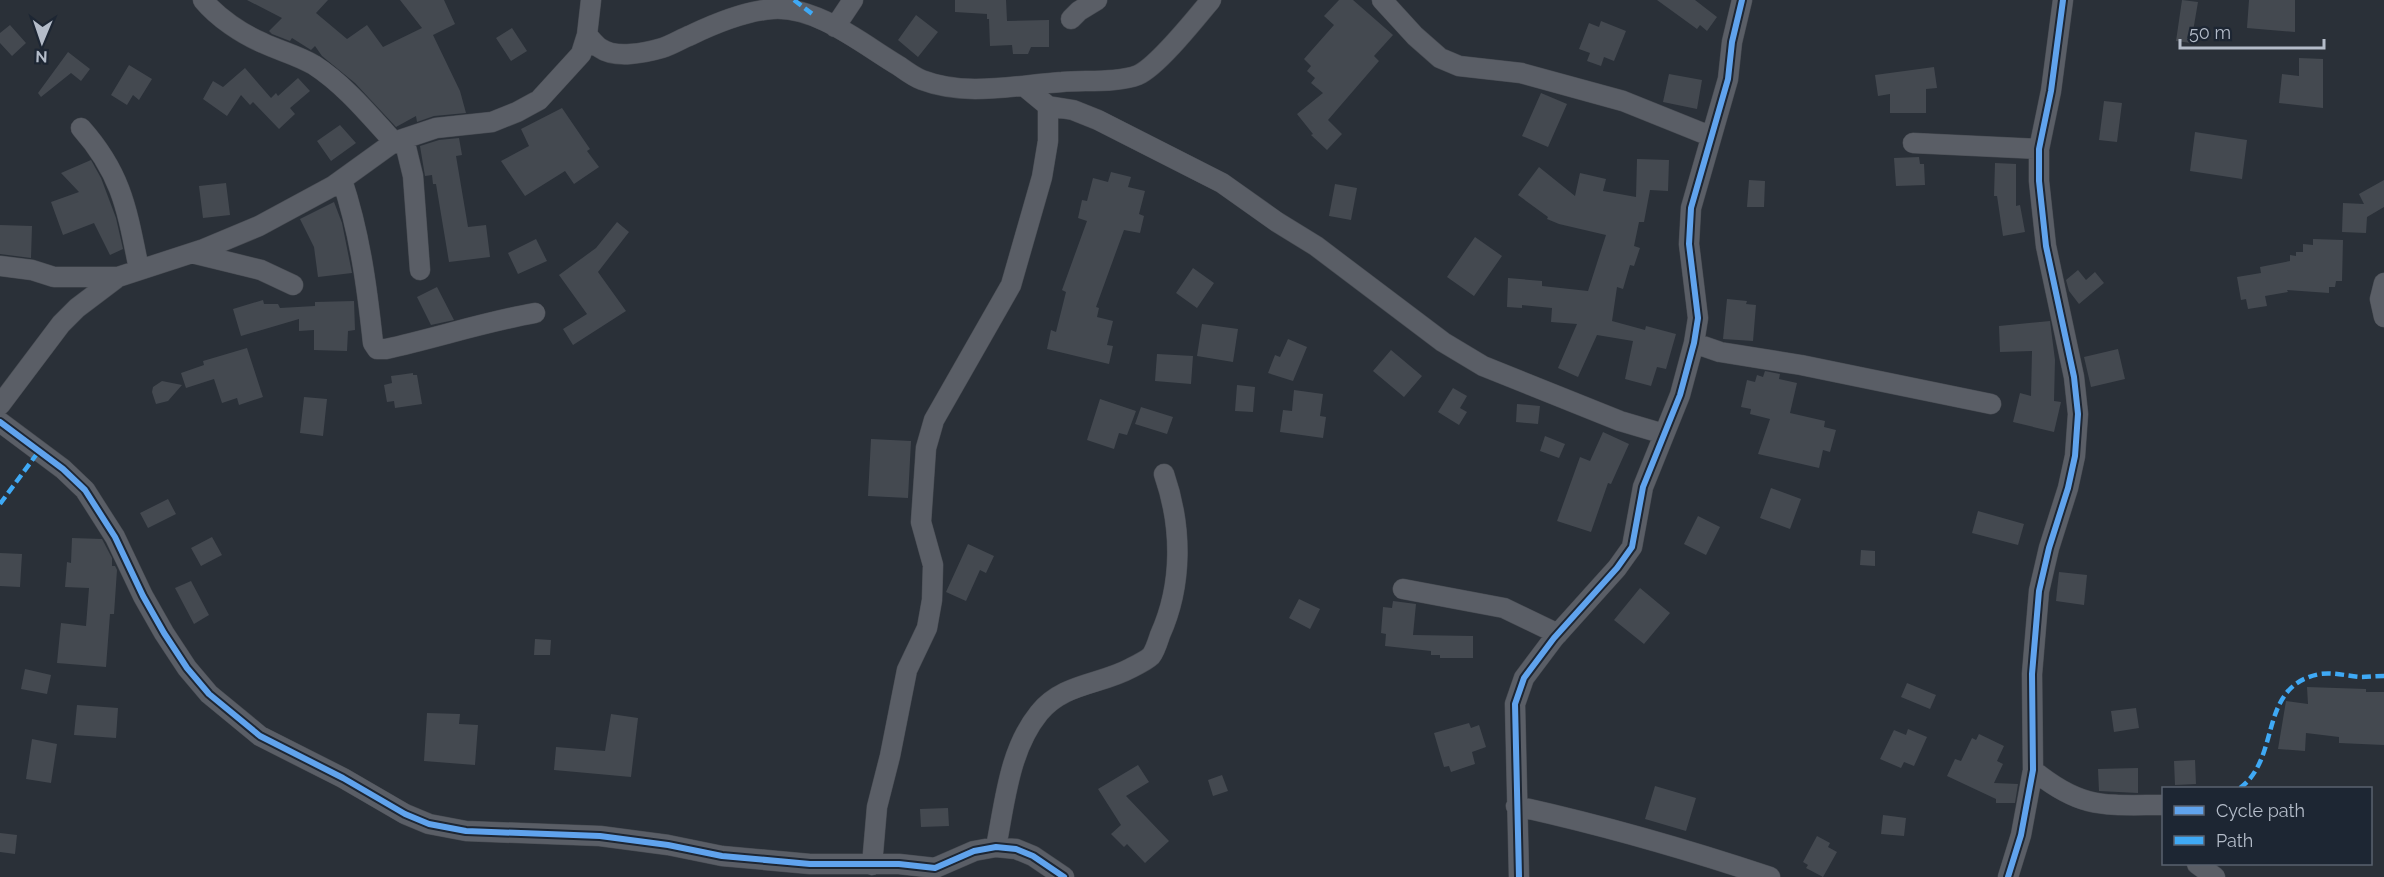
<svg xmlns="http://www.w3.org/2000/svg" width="2384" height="877" font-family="Raleway,sans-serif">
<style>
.building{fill:#444950}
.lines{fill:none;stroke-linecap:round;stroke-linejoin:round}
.minor-casing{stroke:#484c53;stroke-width:21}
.minor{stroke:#5a5e66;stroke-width:20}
.quiet{stroke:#3fa9f5;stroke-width:4.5;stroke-dasharray:9 4.5;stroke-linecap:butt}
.cycleway-casing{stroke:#1d2633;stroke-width:10}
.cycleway{stroke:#60a3ed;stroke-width:6}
</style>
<rect width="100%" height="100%" fill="#2a3038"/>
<path class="building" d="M247 0H328L316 13 347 39 367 25 383 47 422 28 400 0H444L455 24 433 35 460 91 466 113 434 116 417 122 416 116 396 127 355 83 322 56 315 46 311 50 292 38 290 41 272 34 269 31 282 18Z
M955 0H1006L1007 21 1049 20V47H1031L1028 54H1013L1012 45 990 46 989 19H987V14L955 12Z
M1339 0H1353L1393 35 1374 56 1379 61 1328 120 1342 134 1327 150 1311 135 1313 134 1297 114 1323 93 1311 83 1315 78 1307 71 1311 66 1304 59 1334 25 1324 16Z
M1657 0H1695L1717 17 1707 31 1700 25 1697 29Z
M2182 0 2198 2 2191 43 2176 41Z
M2249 0H2295V32L2247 28Z
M916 15 938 32 918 57 898 40Z
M1601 21 1626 31 1614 61 1604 57 1601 66 1587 61 1590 53 1579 49 1589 23 1599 27Z
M10 25 26 43 12 56 0 43V33Z
M512 28 527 51 511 61 496 38Z
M68 52 90 69 81 81 71 73 41 97 38 93Z
M2299 58 2323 59V108L2279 103 2282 74 2299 76Z
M129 65 152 79 139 100 133 95 127 105 111 95Z
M1934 67 1937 88 1926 89V113H1890V94L1878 96 1875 75Z
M245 68 271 98 276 93 278 96 298 78 310 91 290 108 295 114 279 129 253 102 250 105 241 95 227 116 203 99 213 81 223 87Z
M1669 74 1702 80 1697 109 1663 102Z
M1541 93 1567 104 1548 147 1522 136Z
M2104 101 2122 103 2117 142 2099 140Z
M562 108 590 149 587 151 599 167 574 184 565 171 525 196 501 161 529 146 521 129Z
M340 125 356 143 331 161 317 141Z
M2195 132 2247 140 2242 179 2190 171Z
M459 138 462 155 456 156 468 227 486 225 490 257 449 262 436 184H433L432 175 425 176 420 146 439 140Z
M1919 157 1920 164H1924L1925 185 1896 186 1894 158Z
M1637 159 1669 160 1668 191 1650 190 1644 222H1639L1634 246 1640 248 1634 266 1630 265 1623 289 1617 287 1612 321 1645 330 1646 326 1676 334 1666 369 1657 367 1651 386 1625 379 1633 341 1597 335 1578 377 1558 368 1577 324 1551 322 1552 308 1522 305V308L1507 307 1508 278 1542 281V286L1588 291 1606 235 1559 224 1547 219 1548 217 1518 195 1539 167 1575 196 1580 173 1606 179 1603 191 1636 197Z
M91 160 101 178 116 218 123 249 110 255 94 223 63 235 51 202 79 192 61 173Z
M1995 163 2016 164V206L2020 205 2025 232 2003 236 1997 196H1994Z
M1111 172 1131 177 1128 187 1145 191 1139 214 1144 216 1140 233 1124 230 1096 307 1099 308 1097 317 1113 321 1107 345 1113 346 1109 364 1047 349 1051 330 1056 332 1066 292 1062 290 1087 221 1078 218 1082 200 1087 201 1093 178 1108 182Z
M1749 180 1765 181 1764 207H1747Z
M2384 180V207L2367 217 2366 233 2342 232 2343 203 2364 204 2359 194Z
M226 183 230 215 203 218 199 186Z
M1335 184 1357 188 1351 220 1329 216Z
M334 202 342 223 352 273 318 277 314 247 300 219Z
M617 222 629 232 598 272 626 311 573 345 563 329 587 314 559 275 596 248Z
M0 225 32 226 31 258 0 254Z
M1475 237 1502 256 1474 296 1447 277Z
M536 239 547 261 518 274 508 253Z
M2313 239 2343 240 2342 281H2336L2335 287H2329V293L2287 290 2288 292 2265 296 2267 306 2248 309 2246 299 2241 300 2237 277 2261 273 2260 267 2290 261V255L2296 256V252H2303V244L2313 245Z
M1193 268 1214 283 1197 308 1176 293Z
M2078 270 2086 280 2095 272 2104 283 2079 304 2069 291 2066 280Z
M437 287 454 320 431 325 417 297Z
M1727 299 1747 301 1746 304 1756 305 1753 341 1723 339Z
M263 300 264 304H278L280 308 315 306V302L354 301 355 330 348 331 347 351 314 350V330L299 331V319L241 336 233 309Z
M2050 321 2055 360 2054 401 2061 402 2054 432 2013 422 2020 393 2031 396 2032 351 2000 352 1999 326Z
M1202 324 1238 329 1233 362 1197 356Z
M1288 339 1307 347 1293 381 1268 373 1275 355 1280 357Z
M247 348 263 397 239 405 237 398 222 403 214 379 186 388 181 373 204 365 203 361Z
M2118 349 2125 379 2091 387 2084 357Z
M1391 350 1422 376 1404 397 1373 371Z
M1157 354 1193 356 1191 384 1155 381Z
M1765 371 1780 374 1779 379 1797 383 1790 413 1825 421 1824 427 1836 430 1830 452 1823 450 1819 468 1758 454 1770 419 1750 414 1751 409 1741 407 1747 380 1755 382 1757 375 1763 377Z
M413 373V375H417L422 404 395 408 394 401 387 402 384 385 392 383 391 376Z
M162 381 182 385 168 401 156 404 152 392 153 387Z
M1237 385 1255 387 1253 412 1235 411Z
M1453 388 1467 396 1460 408 1467 412 1459 425 1438 412Z
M1294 390 1323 394 1320 416 1326 417 1323 438 1280 432 1283 410 1292 411Z
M304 397 327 399 323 436 300 433Z
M1100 399 1136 411 1127 435 1119 433 1114 449 1087 440Z
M1517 404 1540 406 1538 424 1516 422Z
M1141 407 1173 417 1167 434 1135 424Z
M1603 432 1629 444 1611 484 1608 483 1591 532 1557 521 1580 457 1590 461Z
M1545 436 1565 444 1559 458 1540 451Z
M871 439 911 441 908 498 868 496Z
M1771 488 1801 499 1790 529 1760 518Z
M168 499 176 514 148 528 140 513Z
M1978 511 2024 524 2018 545 1972 533Z
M1698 516 1720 527 1706 555 1684 544Z
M212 537 222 555 201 566 191 548Z
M72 538 102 539 112 558V566H115L117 570 114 614H110L106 667 57 663 61 623 86 626 89 588 65 587 67 562 71 563Z
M968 544 994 556 986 573 980 570 966 601 946 592Z
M1861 550 1875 551V566L1860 565Z
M0 553 22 554 20 587 0 586Z
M2059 572 2087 575 2084 605 2056 601Z
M191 581 209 615 194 624 175 588Z
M1640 588 1670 613 1644 644 1614 620Z
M1299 599 1320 609 1310 629 1289 618Z
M1393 601 1416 604 1413 635 1473 636V658H1440V655H1431V651L1385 646 1386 634 1381 633 1383 607 1392 608Z
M535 639 551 640 550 655H534Z
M25 669 51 675 47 694 21 689Z
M1907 683 1936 695 1930 709 1901 697Z
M2307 687 2366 689V692H2384V745L2339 743V737L2306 733 2305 751 2278 749 2286 701 2308 704Z
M77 705 118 708 116 738 74 735Z
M2136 708 2139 728 2114 732 2111 711Z
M427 713 460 714 459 724 478 725 475 765 424 761Z
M611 714 638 718 631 777 554 770 556 747 605 751Z
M1469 723 1471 728 1479 725 1486 747 1472 752 1475 764 1451 772 1449 766 1444 767 1434 733Z
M1908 729 1927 737 1914 766 1904 762 1901 768 1880 759 1894 730 1906 735Z
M1979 734 2004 746 1997 761 2003 764 1994 783 2018 784 2015 803H1996V799L1947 776 1955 759 1961 761 1972 738 1976 740Z
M32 739 57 744 51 783 26 779Z
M2195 760 2196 784 2175 785 2174 761Z
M1138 765 1149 782 1126 796 1169 841 1145 863 1127 844 1124 847 1111 834 1121 825 1098 789Z
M2138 768V793L2099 791 2098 769Z
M1222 775 1228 791 1213 796 1208 780Z
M1655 786 1696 798 1686 831 1645 819Z
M948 808 949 826 921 827 920 809Z
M1883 815 1906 818 1904 836 1881 834Z
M0 833 17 835 15 854 0 852Z
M1817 836 1830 843 1828 847 1837 852 1823 877 1806 868 1808 865 1803 862Z"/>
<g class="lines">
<defs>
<path id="minor" d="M203 0C218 18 242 34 263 43 280 51 297 55 314 65 345 85 370 116 394 142
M1382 0 1415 36 1440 58 1459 66 1521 73 1623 101 1710 136
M1071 19 1079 11 1097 0
M835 27 853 0
M587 35C591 39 595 45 600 48 615 59 645 53 662 48 672 45 681 39 691 35 716 23 745 11 773 9 817 6 862 44 899 66 906 71 914 77 922 80 966 97 1016 85 1062 82 1084 80 1118 83 1138 75 1158 66 1196 18 1211 0
M1048 106 1073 110 1098 120 1222 183 1277 222 1316 246 1443 342 1483 366 1620 421 1664 434
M81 128C122 174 127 210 139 269
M404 139 413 176 420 270
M1913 143 2039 149
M342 180C360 234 367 287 373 343L377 349H386C436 338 484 322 535 313
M192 253 261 270 293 285
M0 266 32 270 54 277H118
M2384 283 2380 299 2384 317
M1694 343 1720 352 1801 365 1991 404
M0 405 61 324 77 308 118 277 204 249 259 226 333 186 394 142 436 128 492 122 517 112 539 100 581 54 587 35 591 0
M0 422 63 469 85 490 115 537 143 596 164 633 187 668 209 694 260 736 343 778 405 814 429 824 466 831 600 836 668 845 722 856 810 864H899L935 868 974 851 996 847 1016 849 1033 856 1064 877
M1403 589 1504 608 1558 634
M2033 770C2082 810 2104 805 2164 805
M1516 806C1602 825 1686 849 1770 877
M996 847C1005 802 1009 750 1039 713 1063 683 1100 685 1131 668 1137 665 1147 660 1151 656 1155 651 1158 641 1160 635 1183 584 1182 526 1164 474
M2197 864 2215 877
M872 865 877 807 890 756 907 670 927 628 932 600 933 565 921 522 926 448 934 420 1011 285 1042 177 1048 141V106L1025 87
M1519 877 1515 704 1524 678 1554 638 1617 568 1632 547 1643 487 1680 395 1694 343 1698 318 1689 244 1691 208 1728 79 1732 42 1742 0
M2008 877 2021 835 2033 770 2032 674 2039 591 2049 548 2068 488 2075 456 2078 414 2074 377 2046 246 2039 181V149L2051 91 2063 0"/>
</defs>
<use href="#minor" class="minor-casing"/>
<use href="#minor" class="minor"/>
<path class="quiet" d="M794 0 815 16
M0 504 39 451
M2240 788C2282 757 2257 686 2320 674 2334 672 2347 676 2361 677 2368 677 2376 676 2384 676"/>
<defs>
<path id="cycleway" d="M0 422 63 469 85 490 115 537 143 596 164 633 187 668 209 694 260 736 343 778 405 814 429 824 466 831 600 836 668 845 722 856 810 864H899L935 868 974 851 996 847 1016 849 1033 856 1064 877
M1519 877 1515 704 1524 678 1554 638 1617 568 1632 547 1643 487 1680 395 1694 343 1698 318 1689 244 1691 208 1728 79 1732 42 1742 0
M2008 877 2021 835 2033 770 2032 674 2039 591 2049 548 2068 488 2075 456 2078 414 2074 377 2046 246 2039 181V149L2051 91 2063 0"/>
</defs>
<use href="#cycleway" class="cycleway-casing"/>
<use href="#cycleway" class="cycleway"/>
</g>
<rect x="2162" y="787" width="210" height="78" fill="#1d2633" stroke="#59626f" stroke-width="1.5"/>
<rect x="2174" y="806" width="30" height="9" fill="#60a3ed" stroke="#59626f" stroke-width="1.5"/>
<text x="2216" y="817" font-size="18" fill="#b4bcc9">Cycle path</text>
<rect x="2174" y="836" width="30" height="9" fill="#3fa9f5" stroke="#59626f" stroke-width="1.5"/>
<text x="2216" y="847" font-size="18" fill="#b4bcc9">Path</text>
<g transform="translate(42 42) rotate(182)" stroke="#1d2633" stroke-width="4.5" paint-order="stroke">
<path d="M0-4.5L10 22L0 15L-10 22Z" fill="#b4bcc9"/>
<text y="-9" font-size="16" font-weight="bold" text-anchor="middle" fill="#b4bcc9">N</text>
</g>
<path d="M2180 39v9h144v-9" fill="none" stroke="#b4bcc9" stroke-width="3"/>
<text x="2189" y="39" font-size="18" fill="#b4bcc9" stroke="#1d2633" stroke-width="4.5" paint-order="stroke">50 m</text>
</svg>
